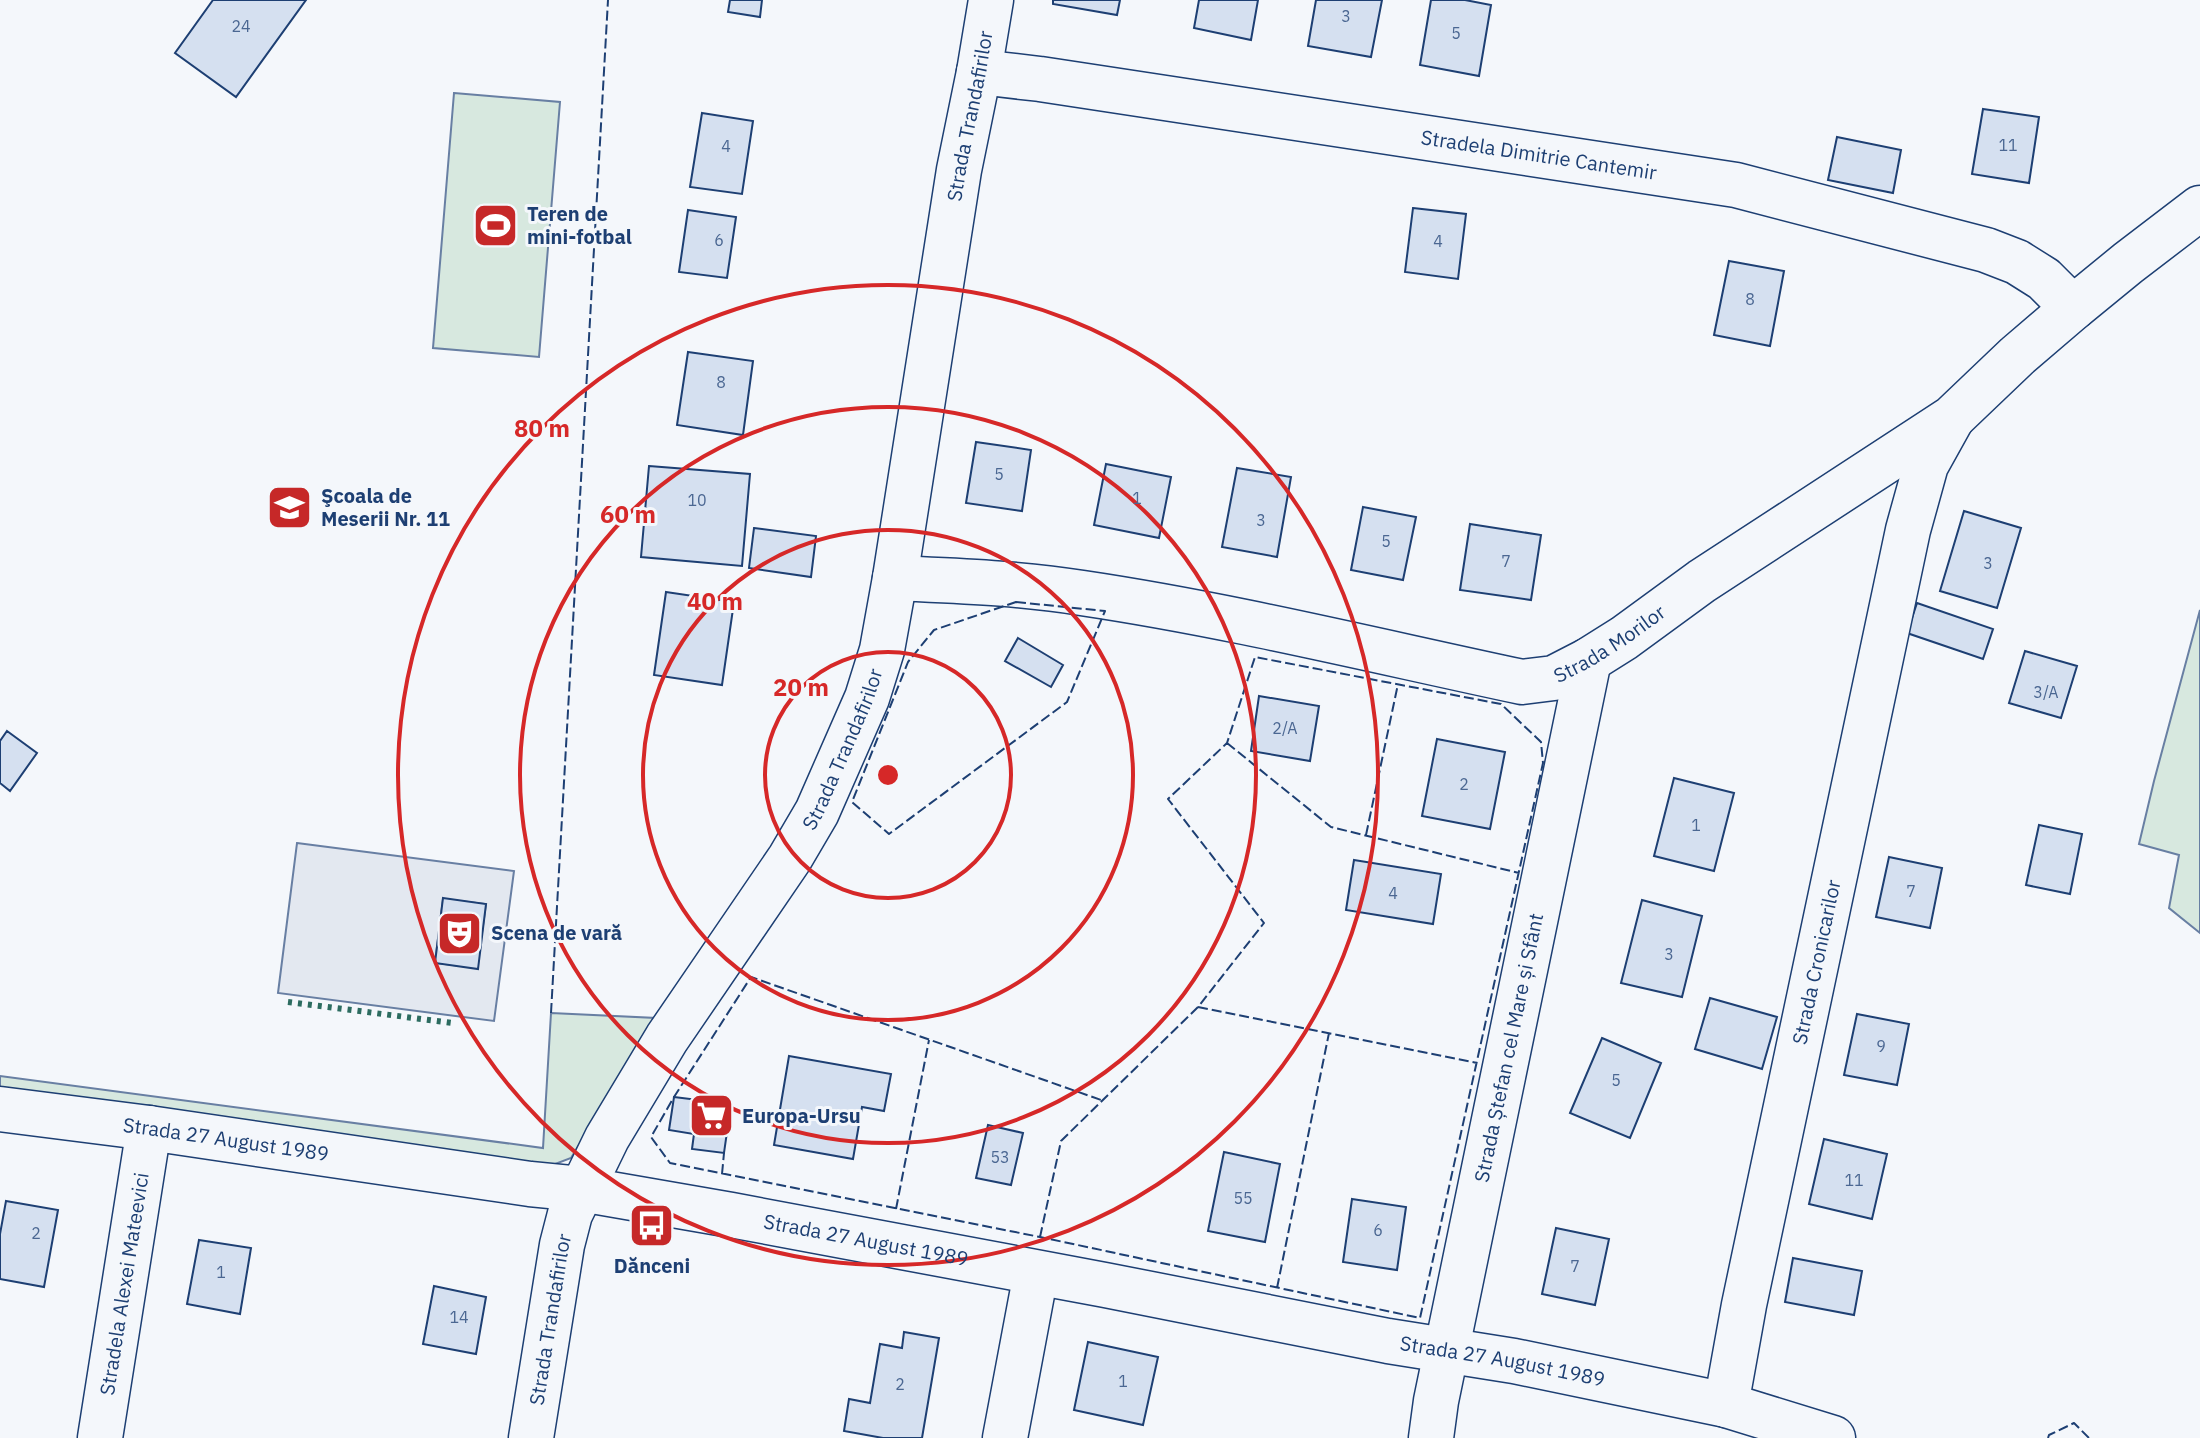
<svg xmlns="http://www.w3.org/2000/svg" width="2200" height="1438" font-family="'IBM Plex Sans',sans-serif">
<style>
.green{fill:#d7e8df;stroke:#687fa3;stroke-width:2}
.parking{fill:#e3e8f0;stroke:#687fa3;stroke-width:2;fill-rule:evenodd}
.building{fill:#d5e0f0;stroke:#1d3f73;stroke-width:2}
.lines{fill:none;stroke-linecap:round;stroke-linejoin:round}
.minor-casing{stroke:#1d3f73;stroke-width:47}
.minor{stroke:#f4f7fb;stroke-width:44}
.hedge{stroke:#2c6c60;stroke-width:6;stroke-dasharray:4 6;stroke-linecap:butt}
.fence{stroke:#1d3f73;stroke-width:2;stroke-dasharray:10 4;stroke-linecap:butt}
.ring{fill:none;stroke:#d62828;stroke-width:4}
.labels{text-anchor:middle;stroke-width:6;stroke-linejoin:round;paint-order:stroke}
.number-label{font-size:16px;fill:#4b6792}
.street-label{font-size:20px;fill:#1d3f73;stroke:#f4f7fb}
.poi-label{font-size:20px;font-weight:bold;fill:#1d3f73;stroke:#f4f7fb;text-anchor:start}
.centre{fill:#d62828;stroke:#f4f7fb;stroke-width:4}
.ring-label{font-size:24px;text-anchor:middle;font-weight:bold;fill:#d62828;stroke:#f4f7fb;stroke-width:6;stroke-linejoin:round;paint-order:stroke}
</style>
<rect width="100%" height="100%" fill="#f4f7fb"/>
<path class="green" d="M454 93 560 102 539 357 433 348Z
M2200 610V933L2169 908 2179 855 2139 844 2154 781Z
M551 1013 656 1018 571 1158 550 1166 0 1091V1076L543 1148Z"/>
<path class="parking" d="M297 843 514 871 494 1021 278 993ZM443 899 486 904 477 968 435 963Z"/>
<path class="building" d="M213 0H306L236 97 175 53Z
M730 0H762L760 17 728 12Z
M1053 0H1120L1117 15 1053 4Z
M1199 0H1258L1251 40 1194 28Z
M1316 0H1382L1371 57 1308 46Z
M1431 0H1465L1491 5 1479 76 1420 65Z
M1983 109 2039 117 2029 183 1972 174Z
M702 113 753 121 742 194 690 187Z
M1837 137 1901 150 1893 193 1828 180Z
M1413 208 1466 214 1458 279 1405 272Z
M688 210 736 217 727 278 679 272Z
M1729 261 1784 271 1770 346 1714 335Z
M688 352 753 361 743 435 677 425Z
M976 442 1031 450 1022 511 966 503Z
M1106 464 1171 477 1159 538 1094 525Z
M649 466 750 474 742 566 641 557Z
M1237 468 1291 477 1277 557 1222 547Z
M1363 507 1416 517 1403 580 1351 570Z
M1964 511 2021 528 1997 608 1940 591Z
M1470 524 1541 535 1531 600 1460 590Z
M754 528 816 536 811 577 749 568Z
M666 592 734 602 722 685 654 675Z
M1917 603 1993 629 1983 659 1907 633Z
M1018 638 1063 665 1051 687 1005 661Z
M2025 651 2077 666 2061 718 2009 703Z
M1259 696 1319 706 1310 761 1251 751Z
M7 731 37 753 10 791 0 783V741Z
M1437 739 1505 752 1490 829 1422 816Z
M1674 778 1734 793 1714 871 1654 856Z
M2039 825 2082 834 2070 894 2026 885Z
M1889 857 1942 868 1930 928 1876 917Z
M1354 860 1441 874 1433 924 1346 910Z
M443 898 486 904 478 969 435 963Z
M1642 900 1702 916 1682 997 1621 983Z
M1710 998 1777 1017 1762 1069 1695 1049Z
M1857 1014 1909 1024 1897 1085 1844 1075Z
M1602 1038 1661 1063 1630 1138 1570 1113Z
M789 1056 891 1074 884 1111 862 1107 853 1159 774 1145Z
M674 1097 731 1104 724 1153 692 1149 694 1134 669 1130Z
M988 1125 1023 1133 1011 1185 976 1178Z
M1824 1139 1887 1154 1872 1219 1809 1204Z
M1224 1152 1280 1164 1265 1242 1208 1231Z
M1352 1199 1406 1207 1397 1270 1343 1262Z
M6 1201 58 1210 44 1287 0 1279V1234Z
M1556 1228 1609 1239 1595 1305 1542 1294Z
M199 1240 251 1248 240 1314 187 1304Z
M1793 1258 1862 1271 1854 1315 1785 1302Z
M434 1286 486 1297 476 1354 423 1344Z
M904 1332 939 1338 922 1438H883L844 1431 849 1399 870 1403 880 1344 902 1348Z
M1088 1342 1158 1357 1143 1425 1074 1410Z"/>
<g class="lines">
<defs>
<g id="minor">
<path id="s1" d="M979 72 1040 79 1736 185 1986 250 2017 262 2044 279 2073 308"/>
<path id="s2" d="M895 578C957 581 1021 583 1082 593 1230 615 1376 651 1522 682L1554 678 1589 660 1624 638 1702 581 1952 418 2017 356 2073 308 2128 263 2200 208"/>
<path id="s3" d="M0 1109 149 1128 530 1184 581 1189 731 1215 1105 1285 1388 1341 1514 1361 1726 1405 1833 1438"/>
<path id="s4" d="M1726 1405 1744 1305 1908 530 1926 465 1951 420"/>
<path id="s5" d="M100 1438 149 1128"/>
<path id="s6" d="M531 1438 562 1245 570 1214 607 1138 667 1038 790 858 817 812 867 698 882 650 895 578 959 170 979 72 991 0"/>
<path d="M1005 1438 1036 1273"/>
<path id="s7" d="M1431 1438 1436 1401 1589 660"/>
</g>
</defs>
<use href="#minor" class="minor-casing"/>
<use href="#minor" class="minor"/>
<path class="hedge" d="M288 1002 453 1023"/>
<path class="fence" d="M1016 602 1105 611 1067 702 889 834 852 802 908 662 934 630Z
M1227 743 1331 827 1519 873
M1366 835 1398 684
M1198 1007 1477 1063
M551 1013 608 0
M722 1174 724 1153
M896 1209 929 1040
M1040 1237 1061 1141 1198 1007 1264 923 1168 799 1227 743 1255 657 1501 704 1541 742 1543 763 1420 1318 1040 1237 670 1163 651 1137 674 1097 751 977 1104 1101
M1277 1288 1329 1033
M2048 1438 2049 1435 2074 1423 2089 1438"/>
</g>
<g class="ring">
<circle cx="888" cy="775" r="123"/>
<circle cx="888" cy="775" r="245"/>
<circle cx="888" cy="775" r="368"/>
<circle cx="888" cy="775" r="490"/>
</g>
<defs>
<symbol id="stadium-square" viewBox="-11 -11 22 22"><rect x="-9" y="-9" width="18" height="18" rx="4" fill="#c62828" stroke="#f4f7fb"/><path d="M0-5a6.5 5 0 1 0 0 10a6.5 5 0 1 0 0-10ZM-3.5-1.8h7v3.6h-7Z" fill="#fff"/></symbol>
<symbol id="university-square" viewBox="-11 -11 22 22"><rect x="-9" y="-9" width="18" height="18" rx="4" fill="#c62828" stroke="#f4f7fb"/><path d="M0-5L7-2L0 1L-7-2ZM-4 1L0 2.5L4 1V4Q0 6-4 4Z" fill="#fff"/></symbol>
<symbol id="theatre-square" viewBox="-11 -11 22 22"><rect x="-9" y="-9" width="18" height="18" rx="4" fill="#c62828" stroke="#f4f7fb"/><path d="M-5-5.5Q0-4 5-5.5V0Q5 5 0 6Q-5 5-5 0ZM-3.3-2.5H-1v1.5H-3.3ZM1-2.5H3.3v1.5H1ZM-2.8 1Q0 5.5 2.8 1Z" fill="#fff"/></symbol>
<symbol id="supermarket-square" viewBox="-11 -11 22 22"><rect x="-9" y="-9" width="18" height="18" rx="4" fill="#c62828" stroke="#f4f7fb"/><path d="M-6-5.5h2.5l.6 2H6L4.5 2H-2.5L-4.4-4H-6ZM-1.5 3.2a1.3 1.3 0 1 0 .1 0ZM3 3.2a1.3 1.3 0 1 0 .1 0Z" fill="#fff"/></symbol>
<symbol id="bus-square" viewBox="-11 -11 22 22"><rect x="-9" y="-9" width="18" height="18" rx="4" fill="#c62828" stroke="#f4f7fb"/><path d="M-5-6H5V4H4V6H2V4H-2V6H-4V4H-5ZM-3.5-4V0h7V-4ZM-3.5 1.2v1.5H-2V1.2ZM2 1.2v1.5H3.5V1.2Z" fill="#fff"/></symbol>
</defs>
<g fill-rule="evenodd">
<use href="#stadium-square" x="470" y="200" width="51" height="51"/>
<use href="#university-square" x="264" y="482" width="51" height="51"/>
<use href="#theatre-square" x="434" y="908" width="51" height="51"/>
<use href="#supermarket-square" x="686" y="1090" width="51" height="51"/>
<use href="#bus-square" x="626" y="1200" width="51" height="51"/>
</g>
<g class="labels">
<g class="number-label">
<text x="1346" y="22">3</text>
<text x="241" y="32">24</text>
<text x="1456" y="39">5</text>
<text x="2008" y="151">11</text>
<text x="726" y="152">4</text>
<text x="719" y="246">6</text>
<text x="1438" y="247">4</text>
<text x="1750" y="305">8</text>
<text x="721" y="388">8</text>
<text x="999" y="480">5</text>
<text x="1137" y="504">1</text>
<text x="697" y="506">10</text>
<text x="1261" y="526">3</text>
<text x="1386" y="547">5</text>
<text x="1506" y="567">7</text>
<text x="1988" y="569">3</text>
<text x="2046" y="698">3/A</text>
<text x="1285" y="734">2/A</text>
<text x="1464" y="790">2</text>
<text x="1696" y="831">1</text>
<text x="1911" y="897">7</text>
<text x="1393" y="899">4</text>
<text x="1669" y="960">3</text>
<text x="1881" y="1052">9</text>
<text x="1616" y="1086">5</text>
<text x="1000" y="1163">53</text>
<text x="1854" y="1186">11</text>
<text x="1243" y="1204">55</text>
<text x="1378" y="1236">6</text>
<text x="36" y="1239">2</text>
<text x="1575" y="1272">7</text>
<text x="221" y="1278">1</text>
<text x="459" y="1323">14</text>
<text x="1123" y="1387">1</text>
<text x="900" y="1390">2</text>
</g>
<g class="street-label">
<text dy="7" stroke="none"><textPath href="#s6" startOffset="1416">Strada Trandafirilor</textPath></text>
<text dy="7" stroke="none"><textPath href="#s1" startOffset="566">Stradela Dimitrie Cantemir</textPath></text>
<text dy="7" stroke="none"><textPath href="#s2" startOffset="734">Strada Morilor</textPath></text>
<text dy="7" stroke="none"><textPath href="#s6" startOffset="768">Strada Trandafirilor</textPath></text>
<text dy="7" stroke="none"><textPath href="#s4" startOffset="452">Strada Cronicarilor</textPath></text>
<text dy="7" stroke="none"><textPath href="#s7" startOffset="398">Strada Ștefan cel Mare și Sfânt</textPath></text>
<text dy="7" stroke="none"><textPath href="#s3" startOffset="228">Strada 27 August 1989</textPath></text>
<text dy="7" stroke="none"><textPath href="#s3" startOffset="876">Strada 27 August 1989</textPath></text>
<text dy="7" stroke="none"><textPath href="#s5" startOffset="156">Stradela Alexei Mateevici</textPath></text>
<text dy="7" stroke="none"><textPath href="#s6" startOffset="120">Strada Trandafirilor</textPath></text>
<text dy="7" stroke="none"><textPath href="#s3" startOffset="1524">Strada 27 August 1989</textPath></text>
</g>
<g class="poi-label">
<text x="527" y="221">Teren de<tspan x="527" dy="23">mini-fotbal</tspan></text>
<text x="321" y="503">Şcoala de<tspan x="321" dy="23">Meserii Nr. 11</tspan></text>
<text x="491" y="940">Scena de vară</text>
<text x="742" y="1123">Europa-Ursu</text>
<text x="652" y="1273" text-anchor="middle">Dănceni</text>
</g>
</g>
<circle cx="888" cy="775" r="12" class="centre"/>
<g class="ring-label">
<text x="542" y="437">80 m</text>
<text x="628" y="523">60 m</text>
<text x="715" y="610">40 m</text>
<text x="801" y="696">20 m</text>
</g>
</svg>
